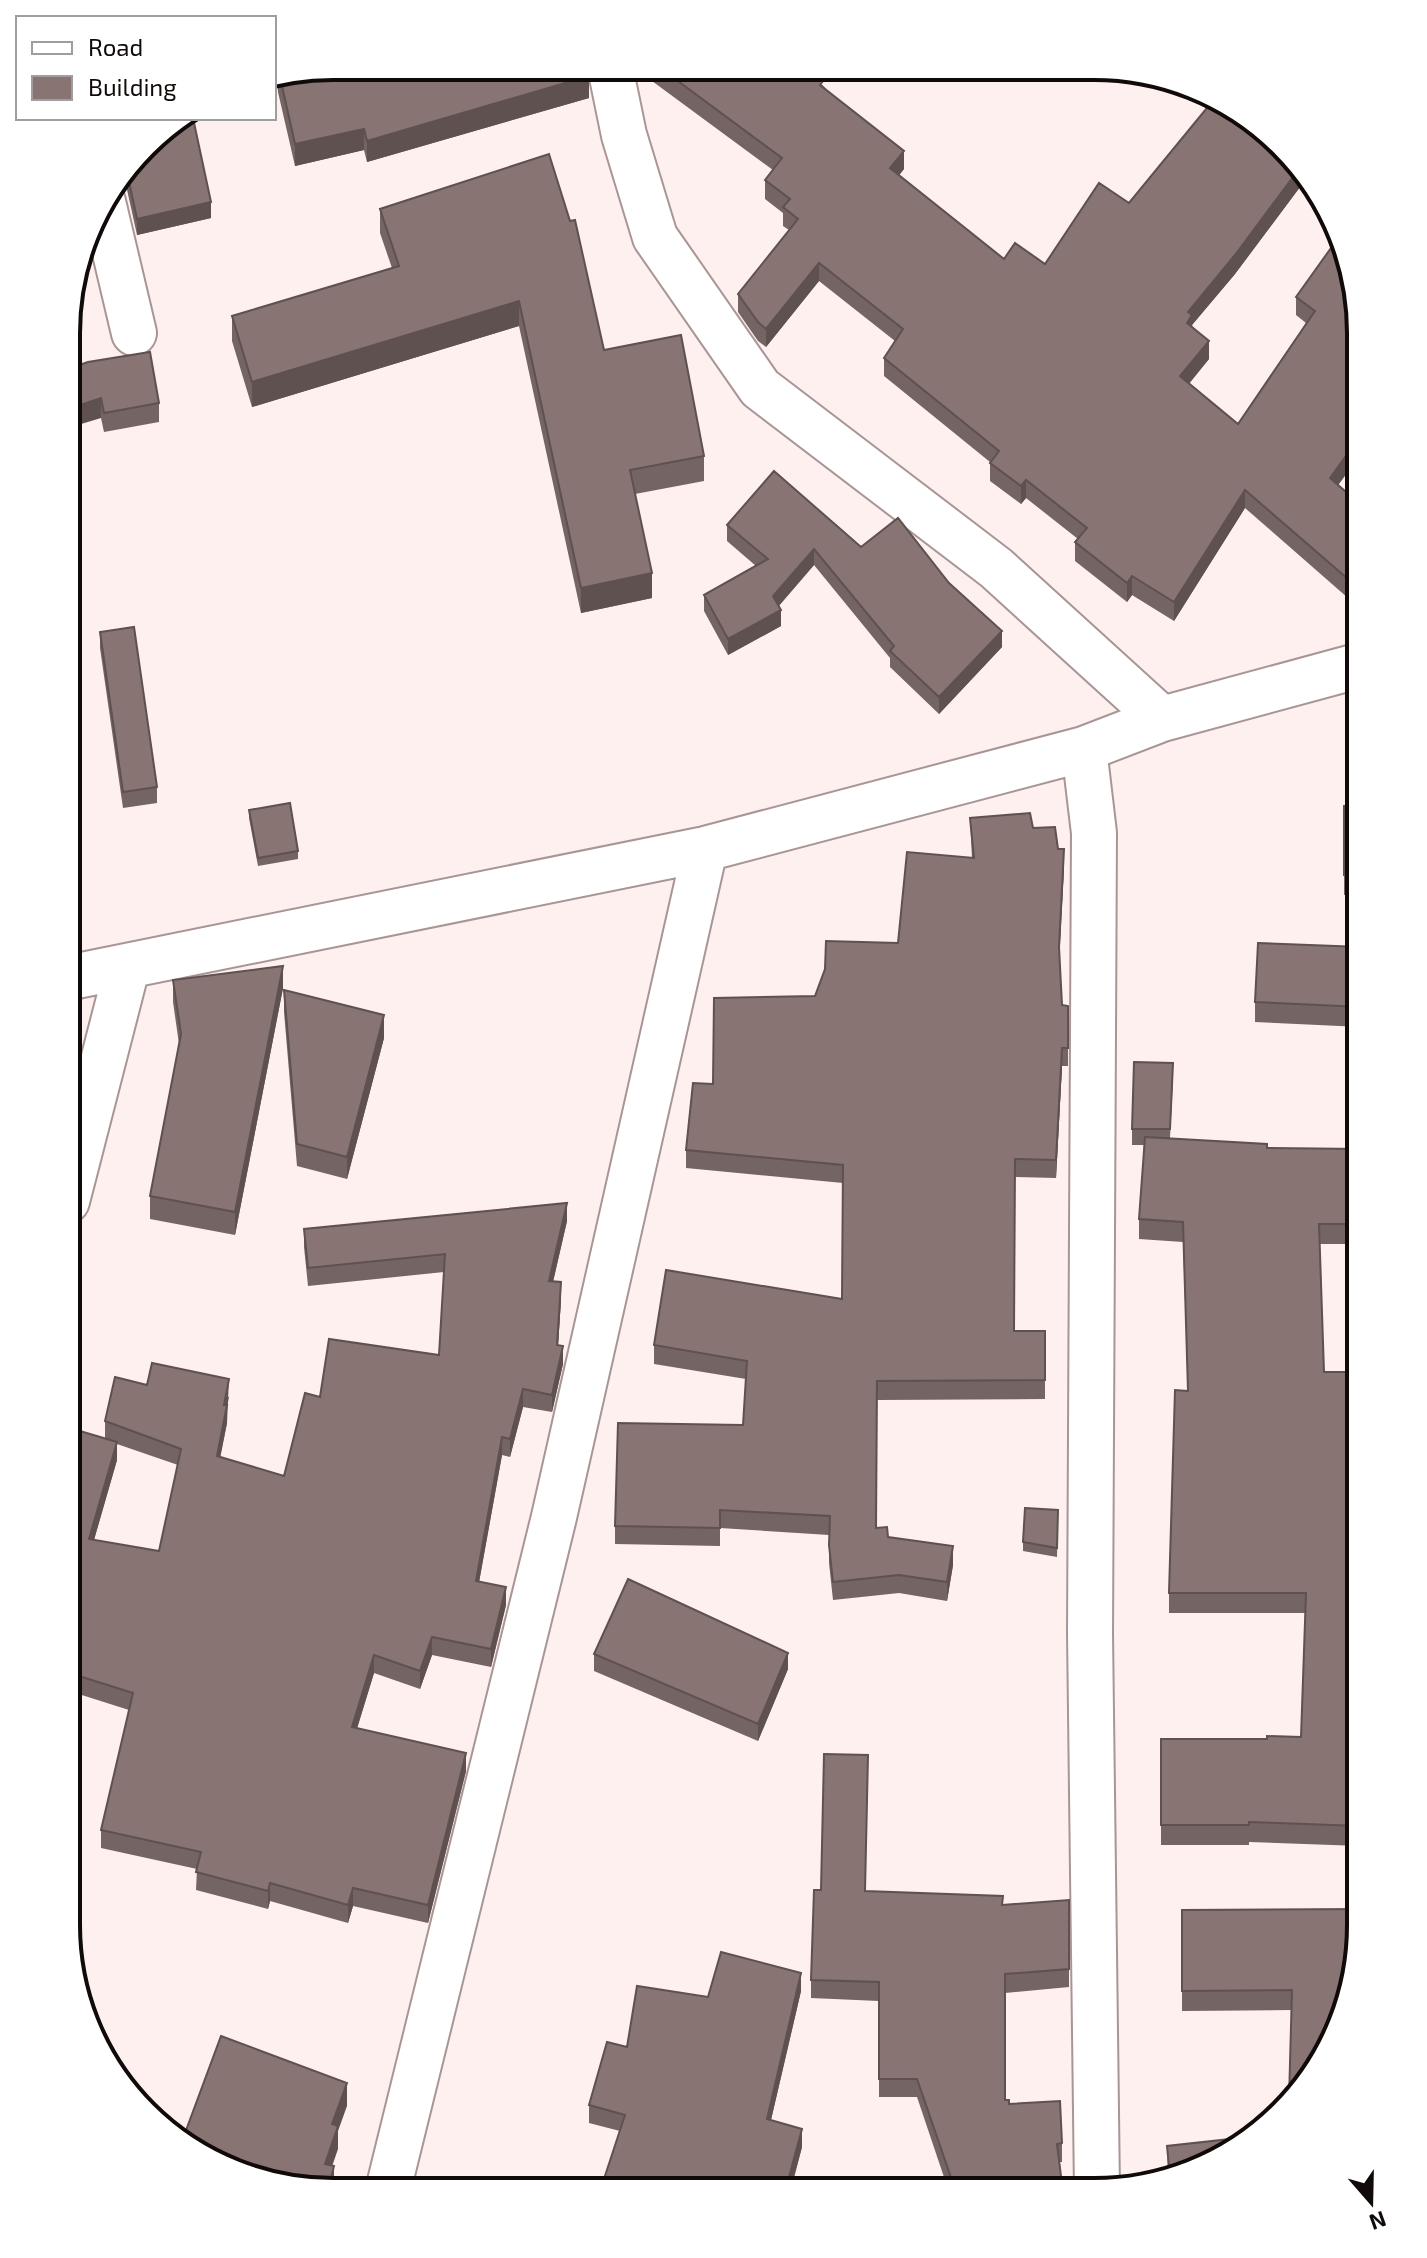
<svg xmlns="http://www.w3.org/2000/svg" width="1427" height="2258" font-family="'Exo 2',sans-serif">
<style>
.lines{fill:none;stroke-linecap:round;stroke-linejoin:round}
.street-casing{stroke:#a99594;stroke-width:48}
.street{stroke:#fff;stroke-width:44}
.wall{fill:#746463;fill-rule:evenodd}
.shaded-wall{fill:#5e5150}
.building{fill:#877473;stroke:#5e5150;stroke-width:2}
.rim{fill:none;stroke:#100a09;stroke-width:4}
</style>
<rect width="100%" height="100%" fill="#fdf0ef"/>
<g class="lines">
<defs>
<path id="street" d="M610 67 624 135 655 237 760 388 996 568 1162 719
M103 202 134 333
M1084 749 1094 833 1090 1633 1097 2191
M67 978 705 849 1084 749 1162 719 1361 665
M67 1201 127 968
M388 2190 554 1517 705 849"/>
</defs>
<use href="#street" class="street-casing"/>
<use href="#street" class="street"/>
</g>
<path class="wall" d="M333 66 589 98 367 162 364 150 295 166 278 92 277 77Z
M652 67H805L904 169 899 175 1004 259 1045 264 1129 203 1257 122 1303 183 1235 274 1192 325 1209 359 1189 383 1238 424 1306 323 1296 315V297L1361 333V454L1338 485 1361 505 1348 598 1245 508 1174 621 1132 595 1127 602 1075 561V542L1078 539 1026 498 1021 504 990 481V462L884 376V358L895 341 819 281 766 347 758 341 738 312V294L789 230 783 226V213L765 199V180L773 170 652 81Z
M157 133 211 218 137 235 124 176Z
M380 209 604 350 704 456V481L635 494 652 598 581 613 519 326 252 407 232 341V316L392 268 380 233Z
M68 369 159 403V422L104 432 101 418Z
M727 525 861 547 1002 647 939 714 890 667V658L814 565 779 606 781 626 728 655 704 611V595L756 566 727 541Z
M100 632 157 787V803L123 808 100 648Z
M1361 805V894L1344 895V806Z
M249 810 298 851V859L258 866 249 818Z
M970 818 1033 828 1058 849 1064 868 1059 956 1062 1005 1068 1006V1066H1062L1056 1178 1015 1177 1014 1331H1045V1399L877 1400 876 1528 888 1537 953 1565 947 1601 899 1593 833 1600 829 1563V1535L720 1528V1546L615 1544V1526L743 1425 746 1379 654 1364V1345L842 1299 843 1183 686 1168V1150L713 1084 815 996 898 943 972 858Z
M1361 947V1027L1255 1022V1002Z
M173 980 283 988 235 1235 150 1219V1196L179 1044 173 1002Z
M284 990 384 1038 347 1179 297 1166 284 1012Z
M1173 1080 1170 1138 1267 1148 1361 1149V1244H1320L1324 1372H1361L1360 1846 1249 1842V1845H1161V1739H1267L1301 1737 1305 1613H1169V1593L1188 1391 1183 1242 1139 1239V1219L1144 1145H1132V1129Z
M567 1221 553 1282 561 1300 558 1345 563 1364 552 1412 523 1407 510 1457 502 1455 479 1582 506 1605 491 1667 432 1655 420 1689 374 1673 357 1728 466 1771 428 1923 353 1906 348 1923 270 1901 268 1909 196 1890 197 1869 101 1848V1830L129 1710 66 1690 67 1477 105 1438V1421L147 1385 229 1397 227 1407V1423L220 1457 284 1476 320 1397 439 1355 444 1272 308 1286 304 1247V1229ZM117 1444 178 1465 159 1551 94 1540 117 1460Z
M1058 1510 1057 1557 1023 1551V1542Z
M594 1654 788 1669 758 1741 594 1671Z
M821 1890 865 1891 1003 1905 1069 1900V1987L1005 1993V2100L1009 2104 1062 2143V2162H1059L1063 2192H949L917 2097H879V2001L811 1998V1980Z
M1360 1909 1292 2010 1182 2011V1910Z
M801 1991 771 2120 802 2147 794 2178 862 2191H603V2182L620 2131 589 2123V2105L627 2047 708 1997Z
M1167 2146 1196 2172 1168 2177Z"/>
<path class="shaded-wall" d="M589 76V98L367 162V141Z
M364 129V150L295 166V144Z
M904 151V169L890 187V168Z
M1296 173 1303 183 1235 274 1192 325V334L1187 342 1188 312Z
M211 202V218L137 235V219Z
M819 263V281L766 347V329Z
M519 301V326L252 407V382Z
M1209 341V359L1180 395V376Z
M101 398V418L68 428V409Z
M1361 435V454L1330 496V478Z
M1026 480V498L1021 504V486Z
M1245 490V508L1174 621V602Z
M814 549V565L773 612V596Z
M1361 565V583L1348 598V579Z
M652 573V598L581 613V588Z
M1132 576V595L1127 602V583Z
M781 610V626L728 655V639Z
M1002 631V647L939 714V697Z
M1064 849V868L1059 965V947Z
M283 966V988L235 1235V1212Z
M384 1015V1038L347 1179V1157Z
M77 1043V1062L67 1100V1081Z
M1062 1048V1066L1056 1178V1160Z
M567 1203V1221L549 1299V1281Z
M561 1282V1300L557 1363V1345Z
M563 1346V1364L552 1412V1395Z
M229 1379 227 1423 217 1474V1456Z
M523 1389V1407L510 1457V1439Z
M502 1437V1455L476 1599V1581Z
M117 1442V1460L89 1557V1539Z
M953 1546V1565L947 1601V1582Z
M506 1587V1605L491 1667V1649Z
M432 1637V1655L420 1689V1671Z
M788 1653V1669L758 1741V1724Z
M374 1655V1673L352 1745V1727Z
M466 1753V1771L428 1923V1905Z
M270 1883V1901L268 1909V1891Z
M353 1888V1906L348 1923V1905Z
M801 1973V1991L767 2137V2119Z
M347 2083V2106L338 2131V2149L325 2187V2164L332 2124Z
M802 2129V2147L790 2191 789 2177Z
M334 2166V2190H328Z"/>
<path class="building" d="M333 66 587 67 589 76 367 141 364 129 295 144 280 77Z
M659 67H805L823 81 820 85 904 151 890 168 1004 259 1015 243 1045 264 1099 183 1129 203 1211 103 1257 122 1296 173 1235 255 1188 312 1192 315 1187 323 1209 341 1180 376 1238 424 1315 311 1296 297 1341 234 1361 333V435L1330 478 1361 505V565L1348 579 1245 490 1174 602 1132 576 1127 583 1075 542 1087 528 1026 480 1021 486 990 463 999 451 884 358 903 329 819 263 766 329 758 322 738 294 798 219 783 207 790 199 765 180 782 158Z
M180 118H193L211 202 137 219 127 172 157 133Z
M549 154 570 221 575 220 604 350 681 335 704 456 630 470 652 573 581 588 519 301 252 382 232 316 399 266 380 209Z
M150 352 159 403 104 413 101 398 68 409V369L88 362Z
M774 471 861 547 898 518 949 583 1002 631 939 697 890 651 894 646 814 549 773 596 781 610 728 639 704 595 768 559 727 525Z
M134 627 157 787 123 792 100 632Z
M290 803 298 851 258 858 249 810Z
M1361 805V874L1344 875V806Z
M1030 813 1033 828 1055 827 1058 849H1064L1059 947 1062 1005 1068 1006V1048H1062L1056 1160 1015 1159 1014 1331H1045V1380L877 1381 876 1528 887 1527 888 1537 953 1546 947 1582 899 1575 833 1582 829 1545 830 1516 720 1510V1528L615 1526 618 1423 743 1425 747 1361 654 1345 666 1270 842 1299 843 1165 686 1150 693 1083 713 1084 714 998 815 996 825 969 826 941 898 943 907 852 974 858 970 818Z
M1258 943 1361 947V1007L1255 1002Z
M283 966 235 1212 150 1196 181 1034 173 980Z
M284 990 384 1015 347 1157 297 1144Z
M67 1002 74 1043H77L67 1081Z
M1134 1062 1173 1063 1170 1129H1132Z
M1145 1137 1267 1144V1148L1361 1149V1224H1319L1324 1372H1361L1360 1826 1249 1822V1825H1161V1739H1267V1736L1301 1737 1306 1593H1169L1175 1390 1188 1391 1183 1222 1139 1219Z
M567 1203 549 1281 561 1282 557 1345 563 1346 552 1395 523 1389 510 1439 502 1437 476 1581 506 1587 491 1649 432 1637 420 1671 374 1655 352 1727 466 1753 428 1905 353 1888 348 1905 270 1883 268 1891 196 1872 201 1852 101 1830 133 1693 66 1672 67 1477 80 1431 117 1442 89 1539 159 1551 181 1449 105 1421 115 1377 147 1385 152 1363 229 1379 224 1405H227L217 1456 284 1476 305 1393 320 1397 329 1339 439 1355 445 1254 308 1268 304 1229Z
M1025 1508 1058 1510 1057 1548 1023 1542Z
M628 1579 788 1653 758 1724 594 1654Z
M824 1754 868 1755 865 1891 1003 1896 1002 1905 1069 1900V1969L1005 1974V2100H1009V2104L1060 2101 1062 2143 1057 2144 1063 2192H956L917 2079H879V1982L811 1980 814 1890H821Z
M1360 1909V1943L1347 2011 1306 2087 1289 2100 1292 1990 1182 1991V1910Z
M721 1952 801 1973 767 2119 802 2129 789 2177 861 2191H643L603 2182 625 2115 589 2105 607 2042 627 2047 637 1986 708 1997Z
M221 2036 347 2083 332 2124 338 2126 325 2164 334 2166 328 2190H299L170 2136 164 2128 185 2133Z
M1240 2138 1196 2172 1170 2177 1167 2146Z"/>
<path d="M0 0H1427V2258H0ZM333 80H1094A253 253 0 0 1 1347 333V1925A253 253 0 0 1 1094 2178H333A253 253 0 0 1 80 1925V333A253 253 0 0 1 333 80Z" fill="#fff" fill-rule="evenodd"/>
<path class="rim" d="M333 80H1094A253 253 0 0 1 1347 333V1925A253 253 0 0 1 1094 2178H333A253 253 0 0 1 80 1925V333A253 253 0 0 1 333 80Z"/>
<rect x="16" y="16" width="260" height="104" fill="#ffffff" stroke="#9f9d9d" stroke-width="2"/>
<rect x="32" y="42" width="40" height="12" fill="#ffffff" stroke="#9f9d9d" stroke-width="2"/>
<text x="88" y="56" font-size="24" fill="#100a09">Road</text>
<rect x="32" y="76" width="40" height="24" fill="#877473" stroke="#9f9d9d" stroke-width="2"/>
<text x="88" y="96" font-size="24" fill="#100a09">Building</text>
<g transform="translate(1371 2202) rotate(160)" stroke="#ffffff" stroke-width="6" paint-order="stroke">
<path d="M0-6L14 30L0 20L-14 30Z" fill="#100a09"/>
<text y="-12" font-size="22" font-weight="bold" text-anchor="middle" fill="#100a09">N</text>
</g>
</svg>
